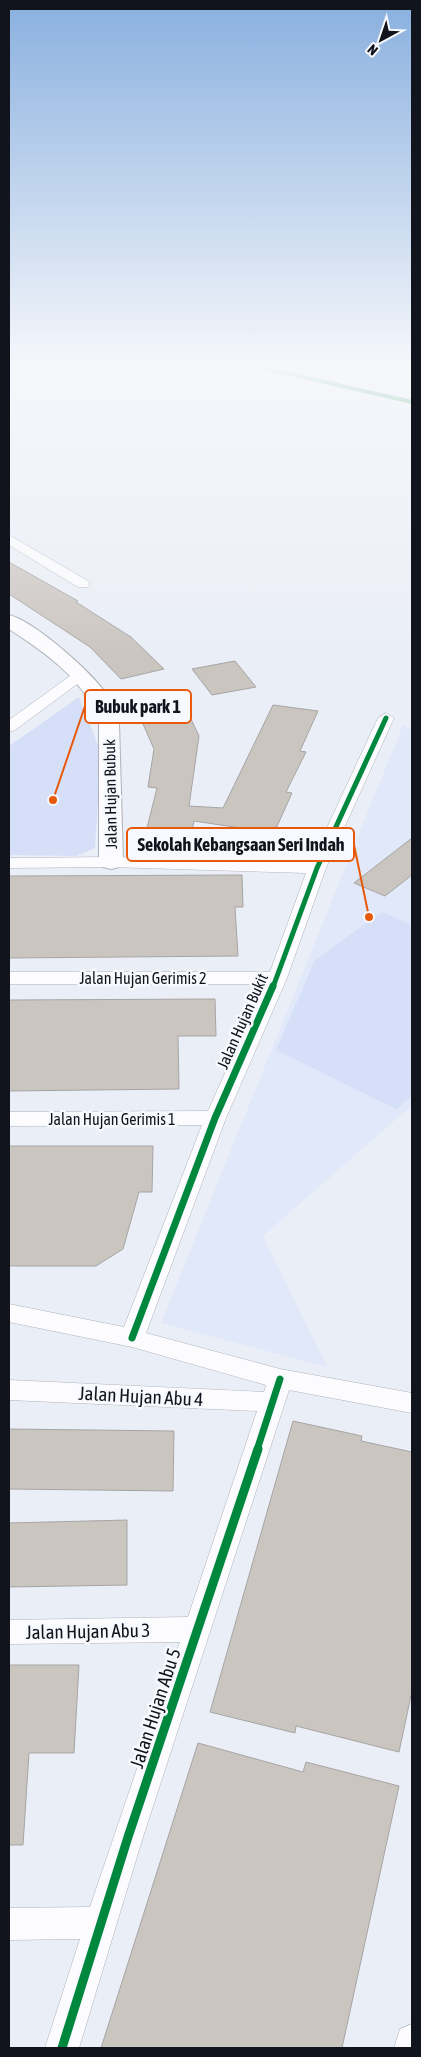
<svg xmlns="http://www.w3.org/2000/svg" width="421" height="2057" font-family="'Asap Condensed',sans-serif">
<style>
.built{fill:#e0e8f9}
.green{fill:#d5dff7}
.building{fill:#cbc5c0;stroke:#a6a5a5}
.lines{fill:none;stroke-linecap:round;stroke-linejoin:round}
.minor-casing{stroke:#aeb2ba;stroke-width:1}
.tertiary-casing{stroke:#aeb2ba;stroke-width:2}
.motorway-casing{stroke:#aeb2ba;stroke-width:1}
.minor{fill:#fcfcfe;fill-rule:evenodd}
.tertiary{fill:#fcfcfe;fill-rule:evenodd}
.motorway{fill:#fcfcfe;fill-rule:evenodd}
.cycleway-far3-casing{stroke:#f7f9fe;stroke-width:5.5}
.cycleway-far2-casing{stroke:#f7f9fe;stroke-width:8}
.cycleway-far1-casing{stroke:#f7f9fe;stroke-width:10}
.cycleway-casing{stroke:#f7f9fe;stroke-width:12}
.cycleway-far3{stroke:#00873e;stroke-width:4}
.cycleway-far2{stroke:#00873e;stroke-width:5}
.cycleway-far1{stroke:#00873e;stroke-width:7}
.cycleway{stroke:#00873e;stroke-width:9}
.labels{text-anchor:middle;stroke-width:5;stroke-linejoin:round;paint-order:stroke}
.street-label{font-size:16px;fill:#11141c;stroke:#f7f9fe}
.near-street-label{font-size:19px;fill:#11141c;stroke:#f7f9fe}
.leader{fill:none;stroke:#e8590c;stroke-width:2}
.callout-dot{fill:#e8590c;stroke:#f7f9fe;stroke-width:2}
.callout{fill:#f7f9fe;stroke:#e8590c;stroke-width:2}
.callout-label{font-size:18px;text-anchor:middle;font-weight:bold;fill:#11141c}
</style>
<rect width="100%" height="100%" fill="#eaeef6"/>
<path class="built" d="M403 725 412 729V1105L263 1236 327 1367 161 1323Z"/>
<path class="green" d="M79 697 101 753 95 848 76 856 9 855V746Z
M382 912 412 925V1096L396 1109 276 1050 315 960Z"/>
<path class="building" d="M9 562 78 601 76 602 131 637 164 669 121 679 90 647 9 594Z
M235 661 256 687 212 695 192 669Z
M183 702 199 736 189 806 223 808 273 705 318 711 300 751 306 752 286 792 292 793 274 833 194 821 189 843 144 840 157 788 148 787 154 749 136 708Z
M412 838V875L385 896 354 883Z
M242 875 243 907H235L238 956 9 958V876Z
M215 999 216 1036H178L179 1089 9 1091V1000Z
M9 1146H153L152 1192H139L123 1249 96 1266H9Z
M293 1421 362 1436 361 1441 412 1452V1691L399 1752 296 1726 295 1733 210 1712Z
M9 1429 174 1431 173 1491 9 1489Z
M127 1520V1585L9 1587V1523Z
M9 1665H79L74 1753H29L23 1845H9Z
M198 1743 303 1772 306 1762 399 1786 342 2048H101Z"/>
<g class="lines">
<defs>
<path id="minor" d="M9 535 88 581 90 584 88 587H78L9 545Z
M79 671 84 673 87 676 84 679 15 730 9 732V720L74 673Z
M386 713 394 718 326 868 287 978 226 1118 146 1333 280 1369 412 1393V1413L289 1390 143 1837 79 2048H45L80 1939 9 1940V1908L90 1907 180 1642 9 1644V1620L188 1617 257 1411 9 1400V1380L264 1392 266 1385 132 1347 9 1322V1304L124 1327 202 1125 9 1126V1112L208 1111 265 984H9V972H270L306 873 111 867 9 868V858L111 857 311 862 378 718Z
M412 2024V2048H394L400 2029Z"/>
<path id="tertiary" d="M9 615C34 621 89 670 105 692 112 702 116 711 119 723L123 862 119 867 111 869 103 867 99 862V723C87 681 44 652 9 629Z"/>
<path id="motorway" d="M325 366H355L412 378V388L333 371Z"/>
</defs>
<use href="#minor" class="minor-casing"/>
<use href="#tertiary" class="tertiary-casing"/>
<use href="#motorway" class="motorway-casing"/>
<use href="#minor" class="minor"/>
<use href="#tertiary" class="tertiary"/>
<use href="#motorway" class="motorway"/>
<defs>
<path id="cycleway-far3" d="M255 366 412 402"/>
<path id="cycleway-far2" d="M273 987 317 868 386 718"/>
<path id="cycleway-far1" d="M132 1338 215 1118 273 986
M257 1450 280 1379"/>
<path id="cycleway" d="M62 2048 128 1837 258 1449"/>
</defs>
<use href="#cycleway-far3" class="cycleway-far3-casing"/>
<use href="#cycleway-far2" class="cycleway-far2-casing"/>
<use href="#cycleway-far1" class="cycleway-far1-casing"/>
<use href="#cycleway" class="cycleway-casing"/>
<use href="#cycleway-far3" class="cycleway-far3"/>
<use href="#cycleway-far2" class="cycleway-far2"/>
<use href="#cycleway-far1" class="cycleway-far1"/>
<use href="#cycleway" class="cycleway"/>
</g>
<linearGradient id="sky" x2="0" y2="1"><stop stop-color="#89b0df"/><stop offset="0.56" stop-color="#f6f7fb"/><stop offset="1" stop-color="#f6f7fb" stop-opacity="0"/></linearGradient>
<rect width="421" height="654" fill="url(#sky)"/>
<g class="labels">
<g class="street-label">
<text transform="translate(110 794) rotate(-91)" y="6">Jalan Hujan Bubuk</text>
<text x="143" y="984">Jalan Hujan Gerimis 2</text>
<text transform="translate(242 1021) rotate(-66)" y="6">Jalan Hujan Bukit</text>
<text x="112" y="1125">Jalan Hujan Gerimis 1</text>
</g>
<g class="near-street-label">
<text transform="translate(141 1396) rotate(3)" y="7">Jalan Hujan Abu 4</text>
<text transform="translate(88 1631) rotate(-1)" y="7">Jalan Hujan Abu 3</text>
<text transform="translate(155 1708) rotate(-72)" y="7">Jalan Hujan Abu 5</text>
</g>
</g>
<path class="leader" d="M53 800L85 706M369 917L354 845"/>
<g class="callout-dot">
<circle cx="53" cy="800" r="5"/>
<circle cx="369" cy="917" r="5"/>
</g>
<g class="callout">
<rect x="85" y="690" width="106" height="33" rx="5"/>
<rect x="127" y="828" width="227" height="33" rx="5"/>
</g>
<g class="callout-label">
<text x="138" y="713">Bubuk park 1</text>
<text x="241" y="851">Sekolah Kebangsaan Seri Indah</text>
</g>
<rect width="421" height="2057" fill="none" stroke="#11141c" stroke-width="20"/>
<g transform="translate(381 40) rotate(220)" stroke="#f7f9fe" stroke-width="4" paint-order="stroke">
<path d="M0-4L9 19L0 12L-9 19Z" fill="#11141c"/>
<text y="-8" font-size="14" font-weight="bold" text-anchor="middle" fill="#11141c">N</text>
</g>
</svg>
